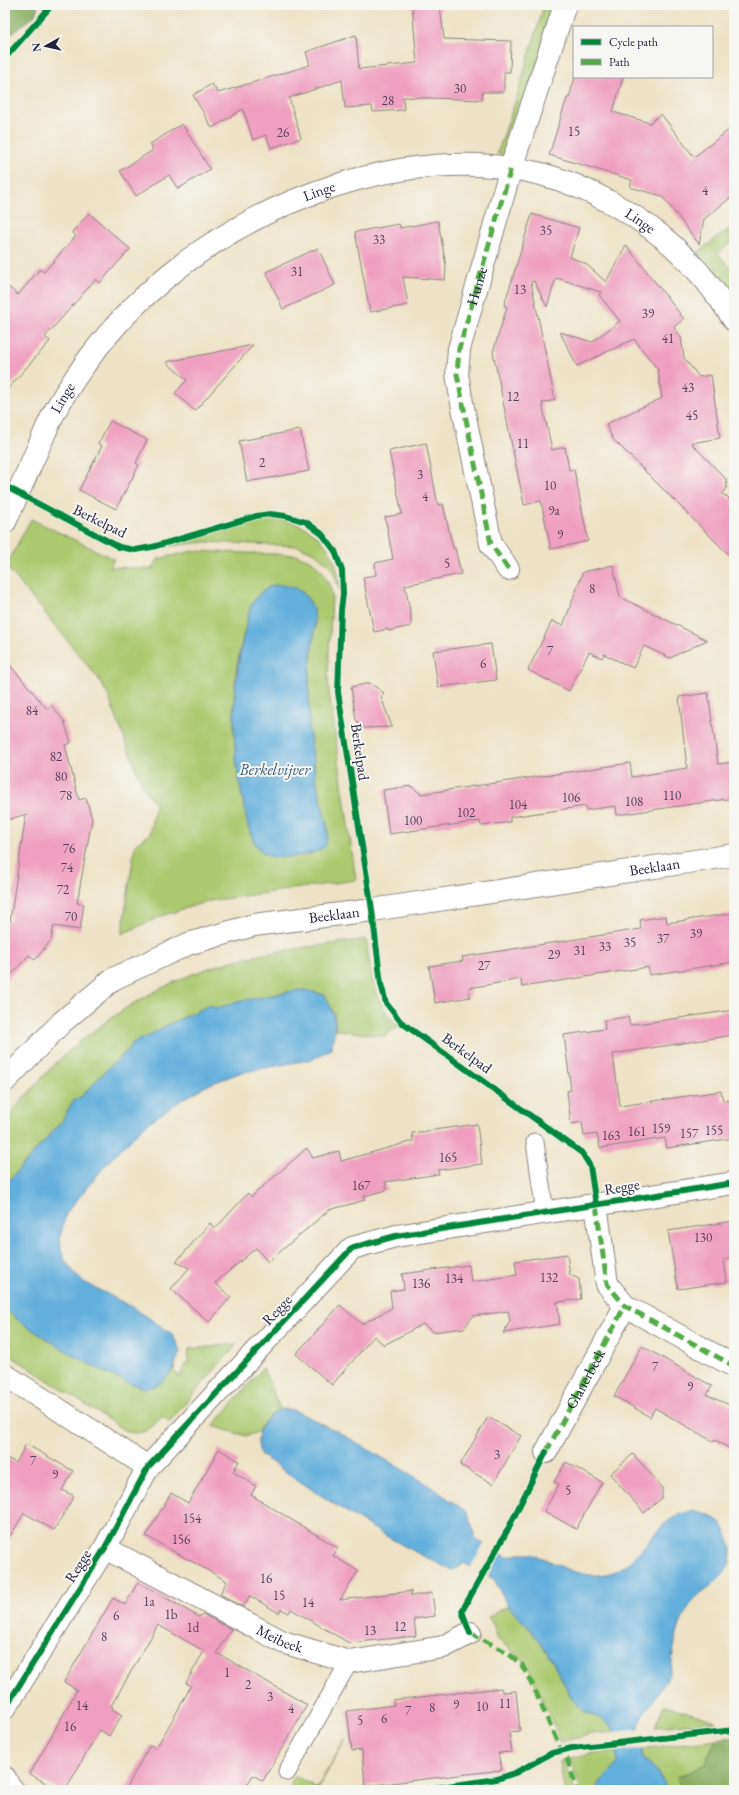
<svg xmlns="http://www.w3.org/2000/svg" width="739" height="1795" font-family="'EB Garamond',serif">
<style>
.green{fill:#acc970;stroke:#677656;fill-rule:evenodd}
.forest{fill:#89ad62;stroke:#56684e}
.water{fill:#63afdc;stroke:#42688c}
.pier{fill:#ede2c5}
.building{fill:#efa0c0}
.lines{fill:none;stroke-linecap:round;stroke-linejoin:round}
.lane-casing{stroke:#888280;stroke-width:19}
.street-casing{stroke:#888280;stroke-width:24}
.lane{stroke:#fff;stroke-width:17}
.street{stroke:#fff;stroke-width:22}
.quiet{stroke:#53aa46;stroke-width:5;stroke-dasharray:10 5;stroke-linecap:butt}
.cycleway-casing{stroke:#f6f6f2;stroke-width:8}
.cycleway{stroke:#00873e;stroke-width:6}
.labels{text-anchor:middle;stroke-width:4;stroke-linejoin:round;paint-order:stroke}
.number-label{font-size:13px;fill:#55425c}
.street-label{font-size:15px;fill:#22223b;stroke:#f6f6f2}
.water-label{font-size:16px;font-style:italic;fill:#3c5a7b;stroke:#f6f6f2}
</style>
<rect width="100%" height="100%" fill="#f6f6f2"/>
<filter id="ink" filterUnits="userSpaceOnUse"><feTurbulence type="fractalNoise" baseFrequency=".025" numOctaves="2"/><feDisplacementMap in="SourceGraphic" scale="8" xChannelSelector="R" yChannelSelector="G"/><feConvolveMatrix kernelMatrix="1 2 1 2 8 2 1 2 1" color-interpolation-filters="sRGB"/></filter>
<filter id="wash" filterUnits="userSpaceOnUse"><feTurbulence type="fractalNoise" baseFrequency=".012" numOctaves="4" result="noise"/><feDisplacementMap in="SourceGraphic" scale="16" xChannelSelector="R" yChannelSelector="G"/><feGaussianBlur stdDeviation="0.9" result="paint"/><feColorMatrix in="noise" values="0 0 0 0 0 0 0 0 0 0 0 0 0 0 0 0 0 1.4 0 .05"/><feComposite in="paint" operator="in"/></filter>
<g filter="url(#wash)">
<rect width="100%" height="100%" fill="#ede2c5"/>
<path class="green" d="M544 5H558L508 151 503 154H497L514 106Z
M730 228 734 234 733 241 718 253 734 273 733 293 711 265 698 252Z
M31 519 114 559 110 567 152 569 158 559 193 551 297 555 312 561 323 572 330 587 332 594 328 674 329 692 356 880 209 901 164 915 122 934 135 845 150 834 155 803 142 785 108 695 98 678 6 566ZM275 585 302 591 311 603 315 624 309 676V728L316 779 328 830 314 853 280 858 253 840C236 783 229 725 237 665 240 646 246 627 250 608 255 597 263 589 275 585Z
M264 519C310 518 338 545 340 590L334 573 329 565 315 553 298 546 205 542 170 546Z
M366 939C371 971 372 1004 399 1026L384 1036 336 1030 334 1012 246 1000 216 1008 210 1005 163 1027 147 1038 137 1040 82 1096 73 1101 62 1121 5 1185V1120C22 1101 38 1081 56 1063 104 1017 164 980 229 962 274 950 321 946 366 939Z
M5 1310C11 1313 14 1317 19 1321 42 1336 126 1390 150 1387 162 1386 169 1374 176 1366L173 1371 180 1376 188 1361 189 1349 237 1344 169 1422 163 1416C151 1429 141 1438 124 1430L5 1352Z
M263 1368 280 1409 271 1415 259 1429 258 1432 246 1436 213 1426Z
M508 1606 532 1631 543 1645 552 1660 572 1699 584 1711 600 1718 613 1727 614 1732 591 1734 561 1742 528 1667 521 1658 496 1638 494 1626 488 1617Z
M664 1705 716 1721 655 1727Z
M716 1739 705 1764 684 1775 677 1777 681 1790H666C663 1775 655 1768 643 1759L642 1749Z
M345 1740 317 1790 292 1789 291 1782 294 1775 317 1788Z
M616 1751 618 1763 598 1786 597 1790H581L570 1758 593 1753Z
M564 1760 574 1790H564L560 1761Z"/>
<path class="forest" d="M5 5H38L35 15 5 39Z
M734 1737V1790H681L677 1777 684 1775 705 1764 716 1739Z"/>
<path class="water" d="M275 585H282L296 588 307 597 314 609 315 624 309 676V728L316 779 328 830 326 845C322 848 317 852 313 853 301 856 272 861 263 853 250 841 247 823 244 806 230 746 231 686 246 626 248 618 249 608 254 601 259 592 266 588 275 585Z
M298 990H305L325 995C336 1016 337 1026 331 1049L313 1059 239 1073 208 1085 178 1102 144 1126 109 1161 66 1213 60 1237 61 1249 65 1261 73 1271 82 1281 134 1308 172 1334 180 1350C176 1365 169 1382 152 1387 131 1394 40 1335 19 1321 14 1317 11 1312 5 1310V1185L62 1121 73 1101 82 1096 108 1068 130 1049 132 1043 147 1037 163 1027 210 1005 216 1008 246 1000Z
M280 1409 293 1410 337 1431 427 1484 468 1513 476 1539 507 1557C513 1556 519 1553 525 1553 531 1553 539 1557 545 1559 564 1568 584 1579 606 1574 642 1567 652 1519 688 1512 718 1506 739 1541 728 1567 720 1584 700 1589 690 1605 680 1620 676 1636 673 1653 672 1660 672 1668 669 1674 665 1686 640 1716 639 1726 638 1736 642 1749 643 1759 655 1768 663 1775 666 1790H597L598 1786 618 1763 613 1727 600 1718 584 1711 572 1699 552 1660 532 1631 508 1606 494 1579 464 1563 452 1570C384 1539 322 1497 260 1454 254 1431 261 1422 280 1409Z"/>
<path class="pier" d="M485 1542 502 1552 487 1578 470 1568Z
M641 1729 644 1748 614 1752 612 1732Z"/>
<g id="blocks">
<path class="building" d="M412 5H440L444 39 511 41 510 72H504V92H482V100L403 97 404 110 373 112 372 106 345 108 342 80 289 98 301 138 271 148 266 135 253 140 243 109 212 128 193 95 212 84 218 93 310 65 306 52 356 35 359 69 417 63Z
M575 77H623L613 112 650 123 661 114 694 157 734 126V195L704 219 699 244 662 196 630 187 632 180 549 155 567 98H569Z
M182 124 210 169 178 189 169 175 136 196 120 171 153 150 150 144Z
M89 213 130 249 100 283 96 279 45 337 50 341 5 392V284L18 295 40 269 44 272 76 236 72 232Z
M532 214 579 228 570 257 586 264 606 282 626 245 684 319 674 327 681 337 684 358 699 377 711 375 720 438 691 443 726 479 727 488 722 494 728 497 729 499 734 495V560L613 439 606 424 662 398 658 370 634 339 577 366 560 332 592 342 620 321 599 295 601 292 556 278 547 307 534 281 531 282 555 400 542 403 552 450 565 447 569 470 574 469 588 541 551 549 541 501 524 505 493 352 507 307 504 306Z
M438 221 446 266 445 280 403 277 408 305 370 312 355 232 399 224 400 228Z
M318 248 335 285 283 309 266 272Z
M253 345 195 411 175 393 187 380 166 362Z
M110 421 147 440 136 463 139 465 116 509 79 490 102 446 98 444Z
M300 430 309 471 247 482 239 441Z
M426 443 438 505 443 504 453 548H455L461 574 405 585 411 616V626L388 631V629L374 632 363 577 376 575 375 563 393 559 385 517 402 514 389 451Z
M613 565 620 597 707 640 670 658 644 646 633 668 604 654 602 658 589 652 569 691 528 670 552 621 563 626 583 572Z
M491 644 496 680 438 687 433 651Z
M5 659 47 709 51 705 64 721 71 743 65 745 79 800 86 798 92 819 77 903 84 904 80 930 54 926 51 940 35 960 29 955 5 982V918L10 921 26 814 5 821Z
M370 683 384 693 381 697 392 727 364 728 356 720 351 687Z
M708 693 718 764 734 762V798L617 815 616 806 586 810V806L510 817V822L481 826 480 821 389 834 383 790 411 786 421 794 630 763 632 777 687 768 679 697Z
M734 913V962L649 975 648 967 522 987 521 979 469 988 470 997 435 1003 429 966 463 961 462 957 641 929 640 920 666 916 667 923Z
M734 1010V1035L613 1054 620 1106 721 1091 723 1101 734 1099V1138L667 1148 665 1138 600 1148 597 1134 584 1136 582 1122 571 1124 567 1091 571 1090 564 1035 605 1029 604 1020 628 1017 630 1025Z
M477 1124 482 1164 438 1170 439 1174 385 1182 387 1190 364 1196 365 1200 329 1210 268 1262 256 1248 215 1283 231 1297 209 1322 171 1289 189 1268 176 1262 210 1223 215 1229 248 1193 251 1197 307 1148 313 1158 339 1151 341 1161 413 1141 412 1133Z
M734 1221V1258L724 1260 727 1282 678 1289 668 1231Z
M567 1254 570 1275 579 1279 581 1299 557 1302 560 1324 503 1333 510 1321 508 1311 473 1316 464 1328 433 1332 423 1324 384 1345 374 1336 332 1385 296 1354 340 1305 362 1324 392 1308 390 1291 404 1289 402 1274 469 1265 471 1282 517 1275 515 1261Z
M642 1346 712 1386 707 1395 734 1407V1451L715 1440 714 1442 655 1408 650 1417 614 1396Z
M488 1417 521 1436 493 1484 460 1465Z
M26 1444 73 1471 62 1490 74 1496 54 1530 24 1513 5 1545V1457L16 1463Z
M219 1449 239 1461 233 1472 256 1486 251 1495 338 1548 333 1556 358 1571 340 1600 411 1591V1596L432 1593 435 1616 414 1619 416 1636 349 1643 291 1609 289 1613 281 1609 279 1613 250 1596 243 1607 220 1594 227 1581 146 1536 171 1493 188 1503Z
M633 1454 662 1487V1498L644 1513 610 1474Z
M566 1462 602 1482 576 1529 544 1511 559 1484 554 1482Z
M138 1582 199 1617 203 1614 231 1629 217 1653 307 1705 263 1781 253 1775 244 1790H125L150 1745 156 1748 174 1717 191 1686 186 1683 204 1651 158 1625 111 1706 113 1707 112 1709 122 1715 109 1736 100 1730 65 1790H58L30 1774 77 1690 64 1682 113 1598 125 1605Z
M501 1688 502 1692 516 1691 520 1731 509 1732 512 1752 498 1753 502 1770 365 1786 362 1750 352 1751 347 1711 394 1705 393 1700Z"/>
</g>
</g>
<g filter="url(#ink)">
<use href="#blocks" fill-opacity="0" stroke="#888280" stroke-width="1"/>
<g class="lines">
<defs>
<path id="lane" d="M535 1142 545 1213
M287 1772 349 1662"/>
<g id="street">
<path id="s1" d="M5 522C16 498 27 473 38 448 44 435 49 422 56 409 80 367 111 327 147 294 245 203 407 140 541 174 587 186 639 215 674 247 697 268 717 293 734 320"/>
<path id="s2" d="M508 569 491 544 462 403 457 374 459 349 511 168 565 5"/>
<path id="s3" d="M5 1081 61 1023 113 979 188 944 254 925 372 910 734 855"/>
<path d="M596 1205 607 1284 625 1306 734 1366"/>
<path d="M5 1375 148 1467"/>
<path id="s4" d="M546 1452 625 1306"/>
<path id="s5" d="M105 1548 283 1642 349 1662 443 1647 470 1633"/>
<path d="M5 1708 105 1548 148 1467 352 1248 396 1236 734 1183"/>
<path d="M5 1778 8 1785 13 1790"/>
</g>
</defs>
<use href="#lane" class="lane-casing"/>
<use href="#street" class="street-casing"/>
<use href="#lane" class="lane"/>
<use href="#street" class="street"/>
<path class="quiet" d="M508 569 491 544 457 374 459 349 511 168
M596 1205 607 1284 625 1306 734 1366
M546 1452 625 1306
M470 1633 508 1653 522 1665 535 1690 561 1751 568 1761 577 1790"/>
<defs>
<path id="cycleway" d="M5 58 52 5
M5 486 119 547 135 550 152 547 256 516 270 514 286 516 306 522 322 534 335 551 342 571 343 594 341 610 338 692 372 910 381 984 386 1003 401 1022 582 1153 590 1166 596 1205
M470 1633 462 1611 507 1531 546 1452
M5 1708 105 1548 148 1467 352 1248 396 1236 734 1183
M419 1790 497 1779 515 1773 552 1753 572 1748 734 1730"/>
</defs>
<use href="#cycleway" class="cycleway-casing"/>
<use href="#cycleway" class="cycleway"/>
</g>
</g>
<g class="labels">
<g class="number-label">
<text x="460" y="93">30</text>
<text x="388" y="105">28</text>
<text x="574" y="136">15</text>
<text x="283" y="137">26</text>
<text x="705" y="195">4</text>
<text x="546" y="235">35</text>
<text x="379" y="244">33</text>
<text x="297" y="276">31</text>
<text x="520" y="294">13</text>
<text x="648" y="318">39</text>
<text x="668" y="343">41</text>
<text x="688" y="392">43</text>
<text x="513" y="401">12</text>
<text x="692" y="420">45</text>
<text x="523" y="448">11</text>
<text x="262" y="467">2</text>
<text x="420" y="479">3</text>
<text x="550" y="490">10</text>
<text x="425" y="501">4</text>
<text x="554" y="515">9a</text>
<text x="560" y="539">9</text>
<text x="447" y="568">5</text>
<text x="592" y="593">8</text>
<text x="550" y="655">7</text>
<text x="483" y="668">6</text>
<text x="32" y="715">84</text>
<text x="56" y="761">82</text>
<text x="61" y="781">80</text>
<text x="66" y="800">78</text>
<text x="672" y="800">110</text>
<text x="571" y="802">106</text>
<text x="634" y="806">108</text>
<text x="518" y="809">104</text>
<text x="466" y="817">102</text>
<text x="413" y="825">100</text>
<text x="69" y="853">76</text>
<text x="67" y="872">74</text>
<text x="63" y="894">72</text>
<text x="71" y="921">70</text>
<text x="696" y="938">39</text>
<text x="663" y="943">37</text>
<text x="630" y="947">35</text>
<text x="605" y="951">33</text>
<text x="580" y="955">31</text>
<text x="554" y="959">29</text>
<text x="484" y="970">27</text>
<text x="661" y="1133">159</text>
<text x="714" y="1135">155</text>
<text x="637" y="1136">161</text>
<text x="689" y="1138">157</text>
<text x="611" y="1140">163</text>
<text x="448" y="1162">165</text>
<text x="361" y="1190">167</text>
<text x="703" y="1242">130</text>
<text x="549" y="1282">132</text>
<text x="454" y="1283">134</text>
<text x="421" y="1288">136</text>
<text x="655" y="1371">7</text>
<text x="690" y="1391">9</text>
<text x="497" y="1459">3</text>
<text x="33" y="1465">7</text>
<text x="55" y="1479">9</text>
<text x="568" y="1495">5</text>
<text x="192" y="1523">154</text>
<text x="181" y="1544">156</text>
<text x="266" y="1583">16</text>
<text x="279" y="1600">15</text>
<text x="149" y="1606">1a</text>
<text x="308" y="1607">14</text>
<text x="171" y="1619">1b</text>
<text x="116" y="1620">6</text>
<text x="400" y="1631">12</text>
<text x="193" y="1632">1d</text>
<text x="370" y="1635">13</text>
<text x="104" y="1641">8</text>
<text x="227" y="1677">1</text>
<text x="248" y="1689">2</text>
<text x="270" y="1701">3</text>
<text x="505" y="1708">11</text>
<text x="456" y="1709">9</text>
<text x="82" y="1710">14</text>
<text x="482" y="1711">10</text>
<text x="432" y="1712">8</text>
<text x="291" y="1713">4</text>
<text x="408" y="1715">7</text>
<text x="384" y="1723">6</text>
<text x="360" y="1725">5</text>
<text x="70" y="1731">16</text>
</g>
<g class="street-label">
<text dy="5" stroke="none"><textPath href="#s1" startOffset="473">Linge</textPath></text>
<text dy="5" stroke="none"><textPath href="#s1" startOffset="809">Linge</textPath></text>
<text dy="5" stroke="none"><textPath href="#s2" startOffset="294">Hunze</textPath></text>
<text dy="5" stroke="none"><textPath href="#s1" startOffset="137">Linge</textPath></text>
<text transform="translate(100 521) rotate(26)" y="5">Berkelpad</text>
<text transform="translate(360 752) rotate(82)" y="5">Berkelpad</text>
<text dy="5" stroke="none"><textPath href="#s3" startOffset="705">Beeklaan</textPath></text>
<text dy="5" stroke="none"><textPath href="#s3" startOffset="381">Beeklaan</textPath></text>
<text transform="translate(467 1053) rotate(36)" y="5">Berkelpad</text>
<text transform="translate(622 1187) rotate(-9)" y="5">Regge</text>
<text transform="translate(277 1310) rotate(-47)" y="5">Regge</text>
<text dy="5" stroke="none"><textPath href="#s4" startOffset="83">Glanerbeek</textPath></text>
<text transform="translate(78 1566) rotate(-58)" y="5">Regge</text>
<text dy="5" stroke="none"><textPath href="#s5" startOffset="197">Meibeek</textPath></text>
</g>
<g class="water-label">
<text x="275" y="775">Berkelvijver</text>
</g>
</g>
<rect width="739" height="1795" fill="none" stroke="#f6f6f2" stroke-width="20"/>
<rect x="573" y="26" width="140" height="52" fill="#f6f6f2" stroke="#a1a1a9"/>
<rect x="581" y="39" width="20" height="6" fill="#00873e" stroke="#a1a1a9"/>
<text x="609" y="46" font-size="12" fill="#22223b">Cycle path</text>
<rect x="581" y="59" width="20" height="6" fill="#53aa46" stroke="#a1a1a9"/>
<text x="609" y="66" font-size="12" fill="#22223b">Path</text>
<g transform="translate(46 46) rotate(262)" stroke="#f6f6f2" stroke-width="3" paint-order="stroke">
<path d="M0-3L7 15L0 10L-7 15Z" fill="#22223b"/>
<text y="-6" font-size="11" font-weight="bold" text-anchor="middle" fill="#22223b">N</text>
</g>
</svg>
